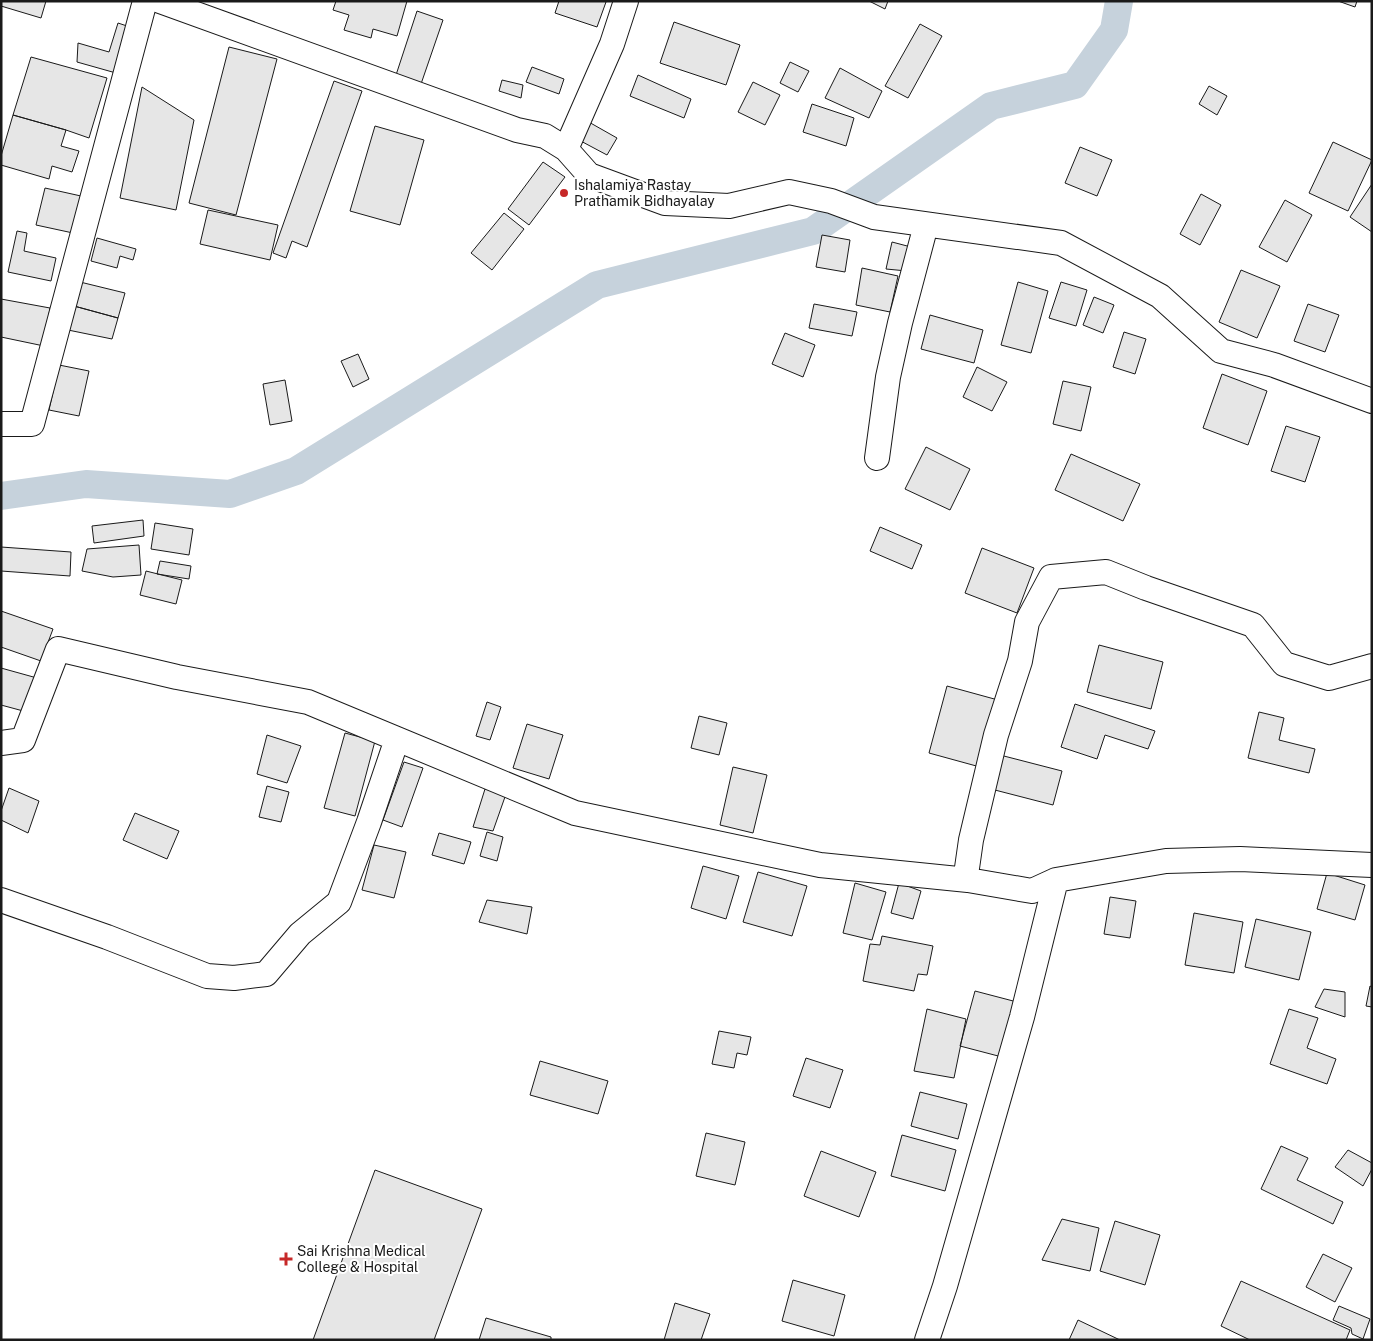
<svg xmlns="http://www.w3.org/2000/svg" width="1373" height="1341" font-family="'Public Sans',sans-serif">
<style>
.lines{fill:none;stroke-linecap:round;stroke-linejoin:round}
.canal{stroke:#c6d2dc;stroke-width:28}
.building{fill:#e6e6e6;stroke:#1a1a1a}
.street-casing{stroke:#1a1a1a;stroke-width:26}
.street{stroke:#fff;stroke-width:24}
.poi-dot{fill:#c62828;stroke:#fff;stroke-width:2}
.labels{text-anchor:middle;stroke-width:4;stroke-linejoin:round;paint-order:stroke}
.poi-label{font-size:14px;fill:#1a1a1a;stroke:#fff;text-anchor:start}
</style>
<rect width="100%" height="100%" fill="#fff"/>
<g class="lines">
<path class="canal" d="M1 496 86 484 230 494 296 471 597 285 813 231 991 106 1075 85 1114 30 1119 1"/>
</g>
<path class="building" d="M1 1H46L41 18 1 6Z
M336 1H407L397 36 373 29 371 38 344 30 349 15 333 10Z
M559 1H603L606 2 597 27 555 13Z
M869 1H888L885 9Z
M1338 1H1357L1355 7Z
M417 11 443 20 421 84 396 75Z
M674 22 740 45 726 85 660 63Z
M118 23 130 27 116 73 77 62 78 43 109 52Z
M920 24 942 36 908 98 885 86Z
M229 47 277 59 236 215 189 203Z
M31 57 107 78 89 138 66 130 13 115Z
M790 62 809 71 798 92 780 83Z
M532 67 564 79 559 94 526 82Z
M840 68 882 91 869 118 825 98Z
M638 75 691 99 684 118 630 96Z
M502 80 523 85 521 98 499 91Z
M334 81 362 91 307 247 292 241 286 258 273 253Z
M753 82 780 95 765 125 738 112Z
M1209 86 1227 96 1217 115 1199 104Z
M142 87 194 120 176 210 120 198Z
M812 104 854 118 846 146 803 132Z
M13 115 66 130 61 146 79 151 72 172 52 166 49 179 1 165V156Z
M587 121 617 138 607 155 577 139Z
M375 126 424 140 400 225 350 211Z
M1333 142 1372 160 1348 211 1309 193Z
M1080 147 1112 160 1097 196 1065 183Z
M543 162 565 177 529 225 508 209Z
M1372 184V232L1350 217Z
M45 188 81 196 73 233 36 225Z
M1201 194 1221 205 1200 245 1180 234Z
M1285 200 1312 215 1287 262 1259 247Z
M208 210 278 225 270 260 200 244Z
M504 213 524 229 492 270 471 253Z
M17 231 27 233 24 251 56 258 51 281 8 272Z
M822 235 850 240 845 272 816 267Z
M97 238 136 249 133 260 120 256 117 268 91 261Z
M892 242 911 247 907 271 886 269Z
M862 268 898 276 890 312 856 305Z
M1241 270 1280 286 1257 338 1219 322Z
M80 282 125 293 118 318 74 306Z
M1018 282 1048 291 1031 353 1001 345Z
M1061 282 1087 290 1076 326 1049 318Z
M1094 297 1114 305 1103 333 1083 325Z
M1 299 50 308 44 346 1 337Z
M814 304 857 312 852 336 809 328Z
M1308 304 1339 315 1325 352 1294 341Z
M74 306 118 318 112 339 68 330Z
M930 315 983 330 974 363 921 349Z
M1124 332 1146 339 1135 374 1113 367Z
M785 333 815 345 803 377 772 364Z
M358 354 369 379 353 387 341 361Z
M59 365 89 371 79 416 49 410Z
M977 367 1007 382 992 411 963 397Z
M1222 374 1267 391 1248 445 1203 428Z
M285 380 292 421 270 425 263 384Z
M1063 381 1091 387 1081 431 1053 424Z
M1286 426 1320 437 1305 482 1271 471Z
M926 447 970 469 950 510 905 489Z
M1071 454 1140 484 1123 521 1055 490Z
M143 520 144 536 94 543 92 526Z
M155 523 193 529 189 555 151 549Z
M880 527 922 545 912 569 870 551Z
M139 545 141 575 113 577 82 571 87 549Z
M1 547 71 552 70 576 1 571Z
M982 548 1034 568 1017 613 965 593Z
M160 561 191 566 189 579 157 574Z
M146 571 182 580 176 604 140 595Z
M1 611 53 629 41 661 1 647Z
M1099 645 1163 662 1151 709 1087 692Z
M1 668 37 678 27 712 1 705Z
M947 686 998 700 980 767 929 753Z
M487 702 501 707 490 740 476 736Z
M1075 704 1155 731 1148 749 1105 735 1097 759 1061 747Z
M1259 712 1284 718 1279 740 1315 749 1309 773 1248 758Z
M699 716 727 723 719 755 691 748Z
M527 724 563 735 549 779 513 768Z
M345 733 375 741 355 816 324 808Z
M267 735 301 746 287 783 257 774Z
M1000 755 1062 771 1053 805 991 789Z
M404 762 423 768 402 827 383 820Z
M733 767 767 775 753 833 720 825Z
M267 786 289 792 281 822 259 817Z
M9 788 39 801 28 833 1 820V811Z
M485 789 506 794 493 831 473 827Z
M135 813 179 831 167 859 123 840Z
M487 832 503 837 497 861 480 856Z
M439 833 471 842 464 864 432 855Z
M374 845 406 852 394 898 362 890Z
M703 866 739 876 726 919 691 908Z
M758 872 807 886 792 936 743 922Z
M1327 873 1365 885 1355 920 1317 909Z
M855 883 886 892 872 940 843 933Z
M899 883 921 891 913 919 891 913Z
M1110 897 1136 901 1130 938 1104 934Z
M487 900 532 907 527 934 479 922Z
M1194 913 1243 922 1234 973 1185 965Z
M1256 919 1311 932 1299 980 1245 967Z
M882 936 933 946 927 975 918 974 914 991 863 981 870 944 880 945Z
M1370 986 1372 987V1007L1366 1006Z
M1324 989 1345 992V1017L1315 1007Z
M975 991 1017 1002 1002 1057 960 1046Z
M927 1009 966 1019 954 1078 914 1071Z
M1289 1009 1318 1018 1307 1048 1336 1059 1327 1084 1270 1064Z
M719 1031 751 1037 747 1055 737 1053 734 1068 712 1064Z
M806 1058 843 1070 830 1108 793 1096Z
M540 1061 608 1081 598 1114 530 1095Z
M920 1092 967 1104 958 1139 911 1126Z
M706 1133 745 1142 735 1185 696 1176Z
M902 1135 956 1150 945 1191 891 1176Z
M1281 1146 1308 1158 1297 1180 1343 1202 1333 1224 1261 1189Z
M1348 1150 1372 1163V1169L1363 1186 1335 1167Z
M821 1151 876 1172 859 1217 804 1196Z
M375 1170 482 1209 434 1340H313Z
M1062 1219 1099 1228 1090 1271 1042 1260Z
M1115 1221 1160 1235 1145 1285 1100 1271Z
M1323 1254 1352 1268 1335 1302 1306 1287Z
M793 1280 845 1295 834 1336 782 1321Z
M1241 1281 1350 1330 1346 1340H1250L1221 1326Z
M675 1303 710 1314 701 1340H664Z
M1339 1306 1370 1319 1363 1339 1352 1334 1351 1328 1333 1320Z
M486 1318 551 1337V1340H479Z
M1078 1320 1120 1340H1069Z"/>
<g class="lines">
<defs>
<path id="street" d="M160 1 517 130 545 136 566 149 612 44 626 1
M566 149 589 175 665 203 729 206 789 192 831 201 874 217 1061 243 1160 296 1221 351 1274 365 1372 401
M1 424H32L145 1
M877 458 888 377 900 323 926 225
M1 743 23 740 58 649 177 677 308 702 575 813 820 865 968 880 1032 891 1056 880 1166 861 1240 859 1372 865
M968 880 966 875 971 840 996 735 1020 661 1027 622 1051 577 1106 572 1146 588 1253 625 1284 664 1329 678 1372 666
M1 900 107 937 207 976 234 978 266 974 300 934 339 902 369 822 397 739
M927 1340 945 1286 1022 1017 1056 880"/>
</defs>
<use href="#street" class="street-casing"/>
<use href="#street" class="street"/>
</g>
<g class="poi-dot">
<circle cx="564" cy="193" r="5"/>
<path d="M283.5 1251.5h5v5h5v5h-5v5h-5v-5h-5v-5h5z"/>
</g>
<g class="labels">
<g class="poi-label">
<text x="574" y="190">Ishalamiya Rastay<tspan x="574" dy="16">Prathamik Bidhayalay</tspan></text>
<text x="297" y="1256">Sai Krishna Medical<tspan x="297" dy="16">College &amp; Hospital</tspan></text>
</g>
</g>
<rect width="1373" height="1341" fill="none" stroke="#1a1a1a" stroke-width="5"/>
</svg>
